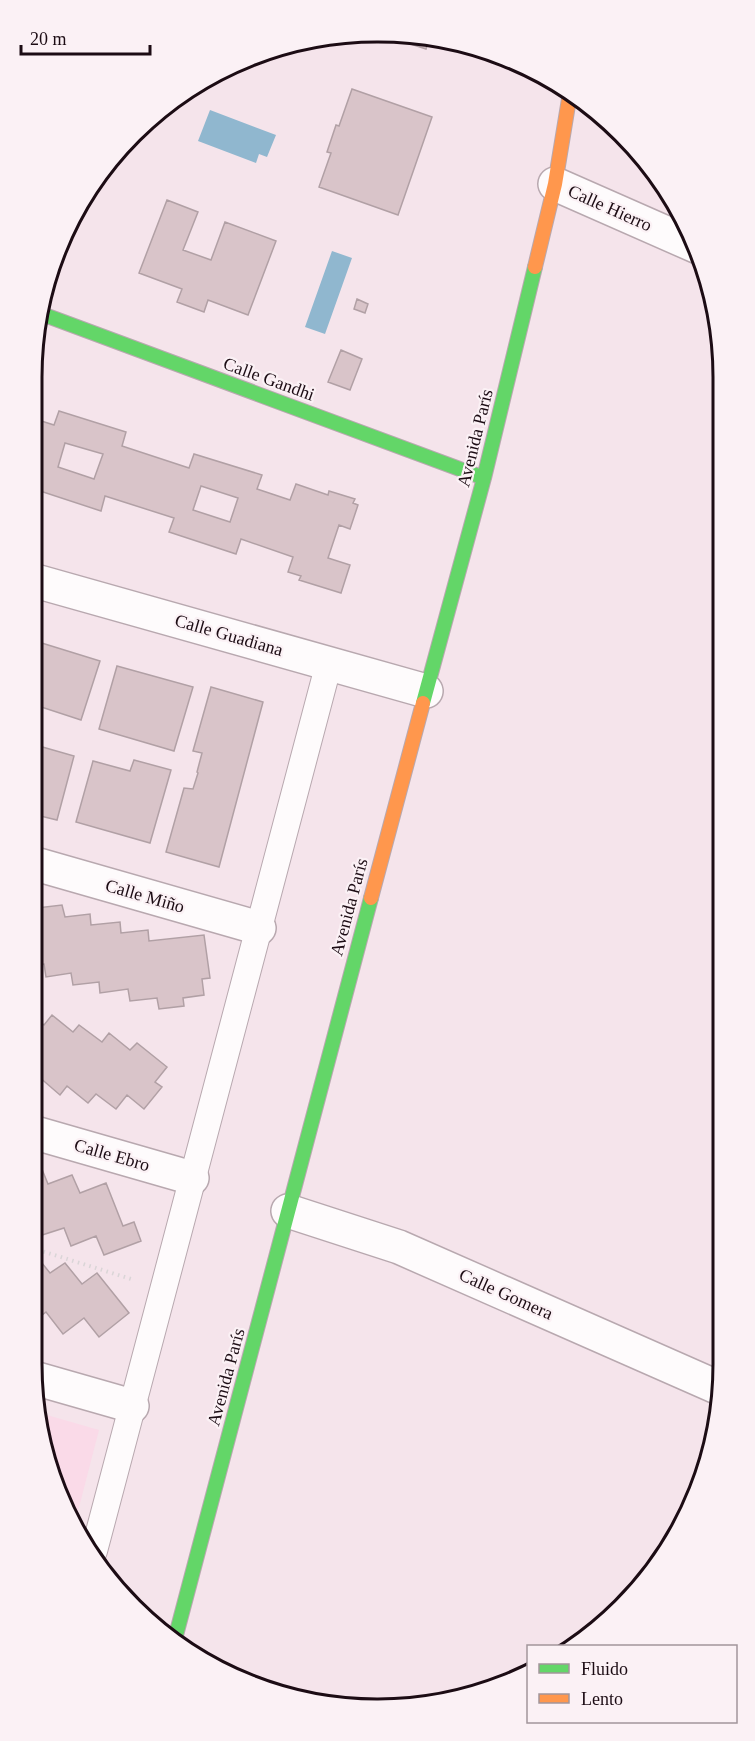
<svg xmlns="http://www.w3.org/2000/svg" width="755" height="1741" font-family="'Times New Roman',serif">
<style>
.built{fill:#fadae8}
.water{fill:#90b7cf}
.building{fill:#d9c4c9;stroke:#b1a0a5;stroke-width:1.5;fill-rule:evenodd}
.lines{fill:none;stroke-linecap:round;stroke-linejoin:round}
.lane-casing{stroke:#b8a8af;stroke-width:28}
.street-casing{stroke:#b8a8af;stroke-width:36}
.fast-casing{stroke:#b8a8af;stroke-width:16}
.slow-casing{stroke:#b8a8af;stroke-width:16}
.path{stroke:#dad5d7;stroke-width:4;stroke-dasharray:1.5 4.5;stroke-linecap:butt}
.lane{stroke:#fefbfc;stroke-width:26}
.street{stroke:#fefbfc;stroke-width:33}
.fast{stroke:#63d668;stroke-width:14}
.slow{stroke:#ff974d;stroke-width:14}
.labels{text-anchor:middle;stroke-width:4.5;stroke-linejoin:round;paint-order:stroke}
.street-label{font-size:18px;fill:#1c0c14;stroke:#fbf1f5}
.rim{fill:none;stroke:#1c0c14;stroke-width:3}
</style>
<rect width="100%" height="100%" fill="#f5e4eb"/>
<path class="built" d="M40 1413 99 1430 76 1519 50 1475Z"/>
<path class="water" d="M210 110 276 135 267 157 259 154 256 163 198 141Z
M332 251 352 258 325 334 305 327Z"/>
<path class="building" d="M386 36 428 42 426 49Z
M352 89 432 117 398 215 319 187 331 153 327 152 336 125 339 126Z
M167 200 198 212 183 250 211 260 225 222 276 241 248 315 208 300 204 312 177 302 182 289 139 273Z
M357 299 368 304 365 313 354 309Z
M341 350 362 359 350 390 328 382Z
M59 411 126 432 122 446 189 468 194 454 262 475 257 489 290 500 296 484 328 495 329 491 355 499 353 503 358 505 350 529 339 525 328 558 350 565 341 593 299 580 301 576 288 572 293 557 241 539 236 554 169 532 174 518 105 496 101 511 34 489 38 475 32 473V418L54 425ZM65 443 103 454 94 479 58 467ZM201 486 238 498 230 522 193 510Z
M32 640 100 661 81 720 32 704Z
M117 666 193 687 174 751 99 729Z
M211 687 263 702 219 867 166 852 184 788 193 789 198 773 197 772 202 753 193 751Z
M32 744 74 756 57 820 32 814Z
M134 760 171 770 150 843 76 822 93 761 130 771Z
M36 898 37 908 62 905 65 917 90 914 91 925 120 922 121 933 148 930 149 941 204 935 210 978 202 979 204 995 183 998 184 1006 159 1009 157 998 130 1001 128 989 100 993 99 982 73 985 71 973 46 977 44 964 32 965V899Z
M32 1015 44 1025 52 1015 73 1032 79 1025 102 1042 109 1033 130 1050 137 1043 167 1067 155 1082 162 1087 144 1109 127 1095 116 1109 96 1094 88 1103 67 1086 60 1095 38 1076 32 1084Z
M39 1162 48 1184 72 1175 80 1193 106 1183 123 1226 134 1222 141 1241 104 1255 96 1236 71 1246 64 1228 39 1236 32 1219V1165Z
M33 1252 50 1273 65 1263 82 1284 97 1273 129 1313 99 1337 84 1318 63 1334 46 1312 32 1323V1254Z"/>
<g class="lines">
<defs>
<path id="lane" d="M94 1551 329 663"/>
<path id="street" d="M555 184 698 247
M32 580 426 691
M32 863 259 928
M32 1132 192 1178
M288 1211 399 1247 719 1388
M34 1378 132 1406"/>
<path id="fast" d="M42 314 484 478
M423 703 484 478 535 267
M175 1639 371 898"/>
<path id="slow" d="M535 267 555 184 570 93
M371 898 423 703"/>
</defs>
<use href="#lane" class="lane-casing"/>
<use href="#street" class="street-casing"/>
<use href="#fast" class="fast-casing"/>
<use href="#slow" class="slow-casing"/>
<path class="path" d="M32 1248 131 1279"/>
<use href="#lane" class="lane"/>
<use href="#street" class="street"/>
<use href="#fast" class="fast"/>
<use href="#slow" class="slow"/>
</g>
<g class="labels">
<g class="street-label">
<text transform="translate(610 208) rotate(24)" y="6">Calle Hierro</text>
<text transform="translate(269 379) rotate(20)" y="6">Calle Gandhi</text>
<text transform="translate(475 438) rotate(-76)" y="6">Avenida París</text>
<text transform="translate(229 635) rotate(16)" y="6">Calle Guadiana</text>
<text transform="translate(145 896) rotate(16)" y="6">Calle Miño</text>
<text transform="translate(349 907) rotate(-75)" y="6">Avenida París</text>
<text transform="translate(112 1155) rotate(16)" y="6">Calle Ebro</text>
<text transform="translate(506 1294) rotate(24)" y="6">Calle Gomera</text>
<text transform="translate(226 1377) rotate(-75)" y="6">Avenida París</text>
</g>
</g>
<path d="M0 0H755V1741H0ZM377 42H378A335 335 0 0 1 713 377V1364A335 335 0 0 1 378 1699H377A335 335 0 0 1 42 1364V377A335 335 0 0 1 377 42Z" fill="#fbf1f5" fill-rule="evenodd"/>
<path class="rim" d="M377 42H378A335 335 0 0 1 713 377V1364A335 335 0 0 1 378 1699H377A335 335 0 0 1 42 1364V377A335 335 0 0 1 377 42Z"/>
<rect x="527" y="1645" width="210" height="78" fill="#fbf1f5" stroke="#a2959b" stroke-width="1.5"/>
<rect x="539" y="1664" width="30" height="9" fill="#63d668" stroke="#a2959b" stroke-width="1.5"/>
<text x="581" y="1675" font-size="18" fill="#1c0c14">Fluido</text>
<rect x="539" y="1694" width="30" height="9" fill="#ff974d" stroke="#a2959b" stroke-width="1.5"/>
<text x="581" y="1705" font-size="18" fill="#1c0c14">Lento</text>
<path d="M21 45v9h129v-9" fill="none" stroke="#1c0c14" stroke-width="3"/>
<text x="30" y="45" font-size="18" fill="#1c0c14" stroke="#fbf1f5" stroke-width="4.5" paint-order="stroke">20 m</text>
</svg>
